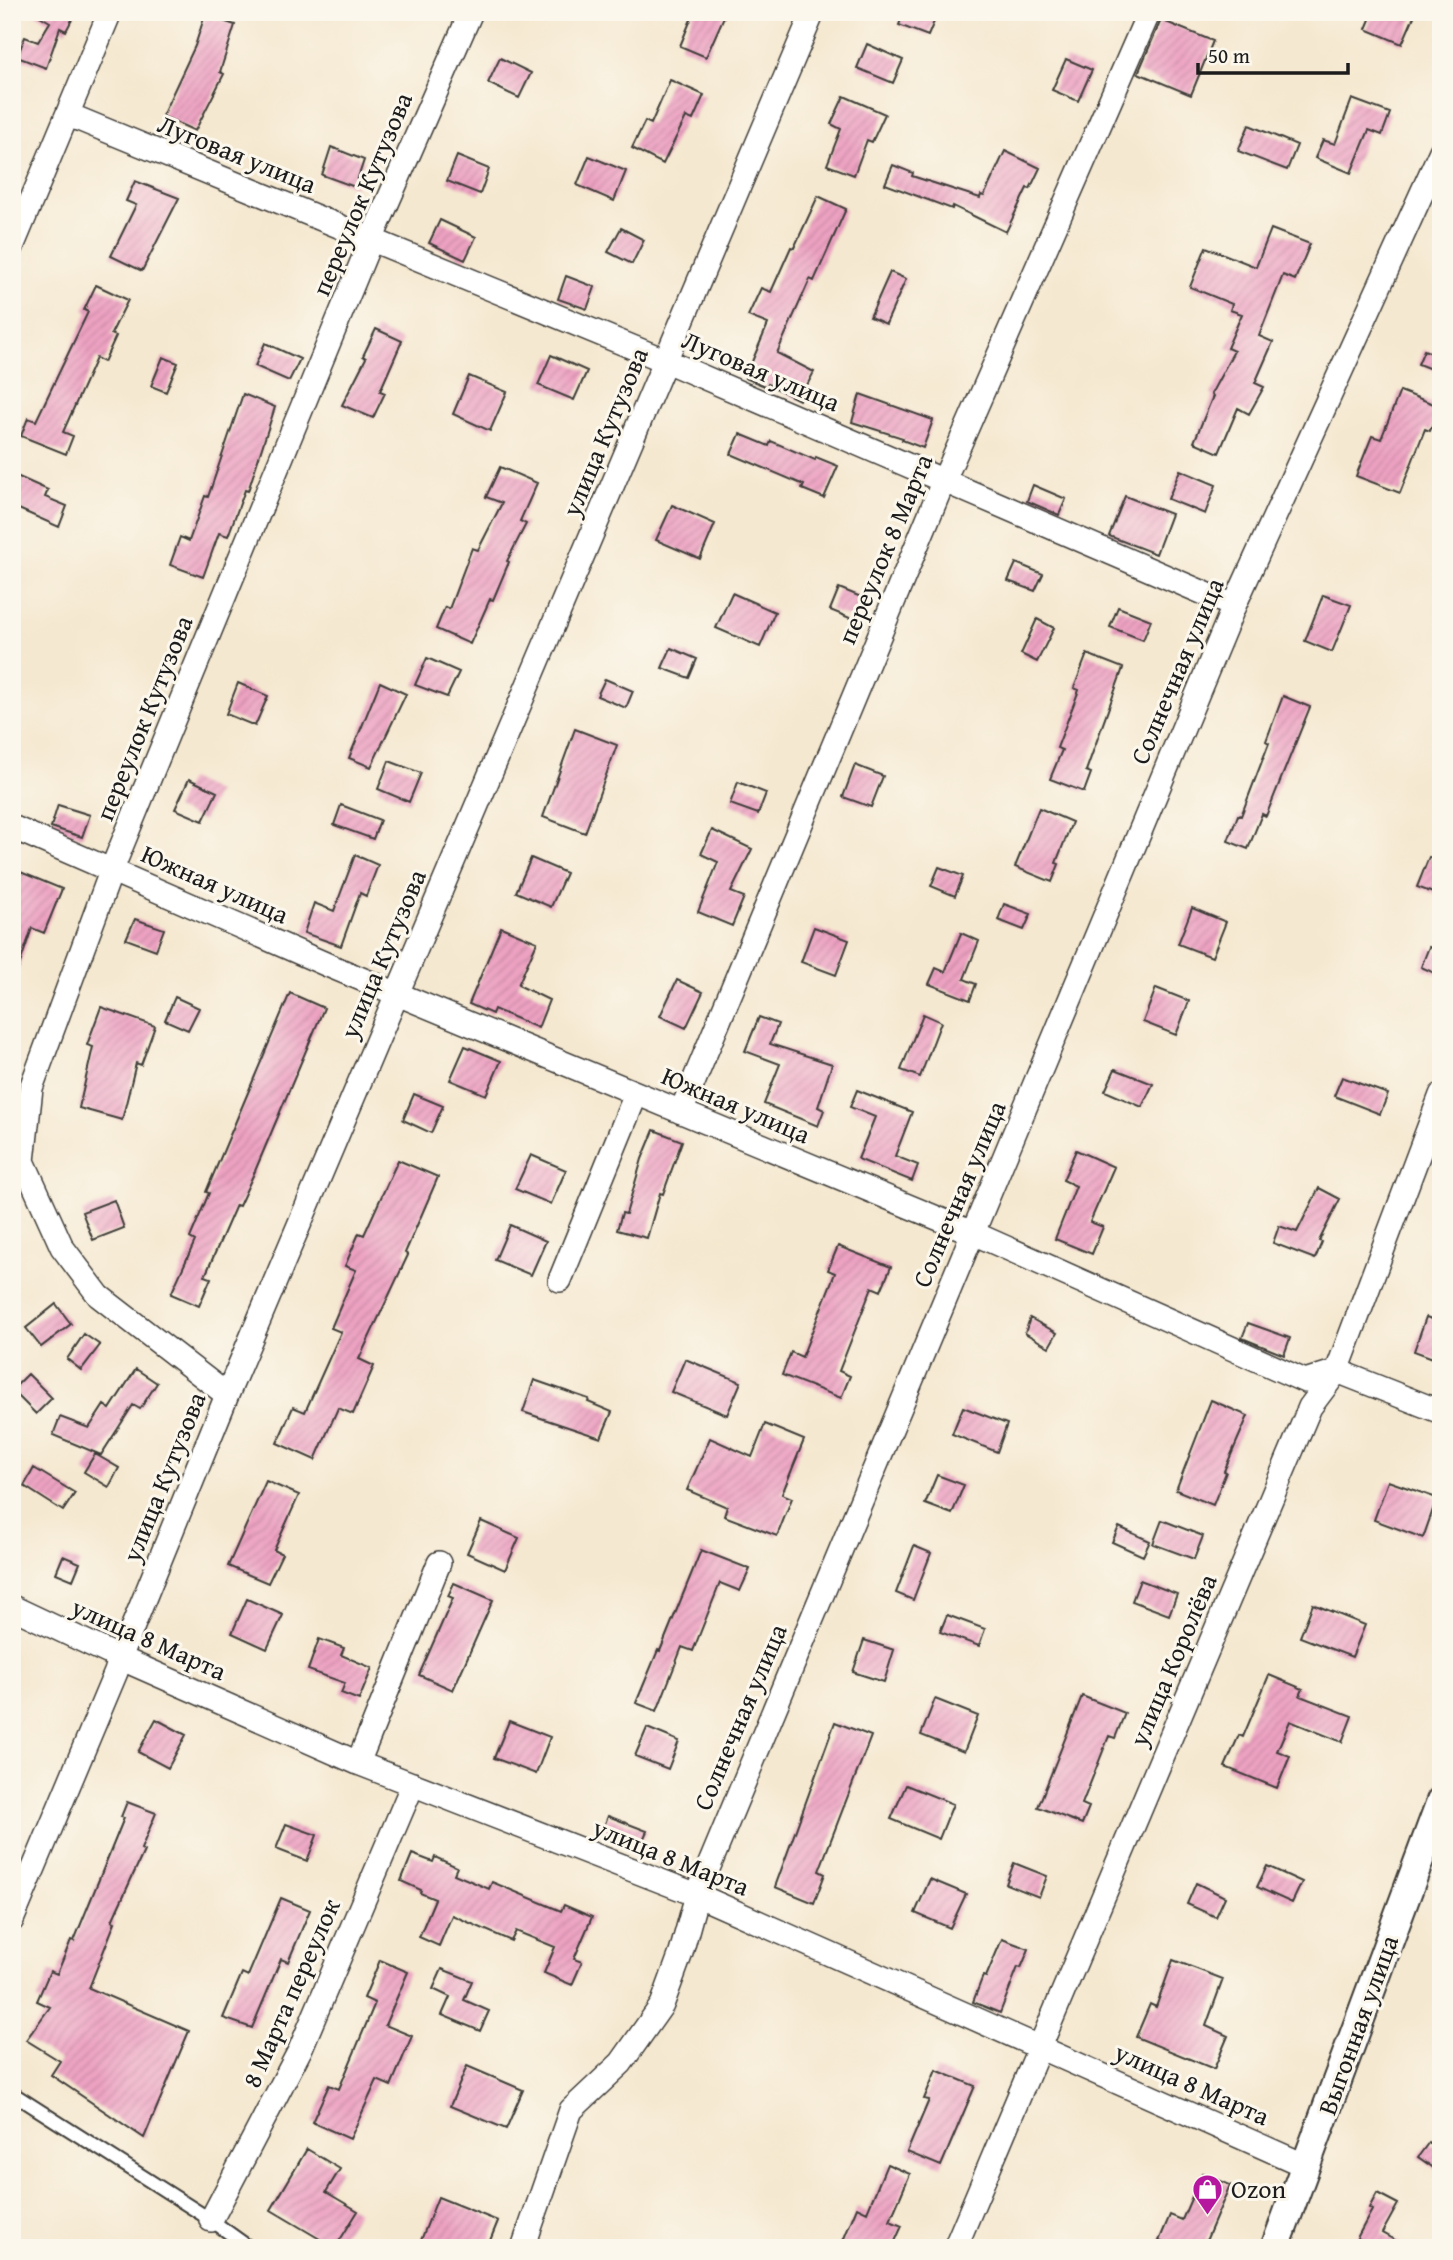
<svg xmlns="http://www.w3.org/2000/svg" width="1453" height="2260" font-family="'Gentium Book Plus',serif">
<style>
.building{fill:url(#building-hatch)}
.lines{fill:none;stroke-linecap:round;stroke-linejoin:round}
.service-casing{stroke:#3d3b37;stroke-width:16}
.minor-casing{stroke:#3d3b37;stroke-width:26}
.tertiary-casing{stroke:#3d3b37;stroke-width:32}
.service{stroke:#fff;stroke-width:12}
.minor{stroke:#fff;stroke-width:23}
.tertiary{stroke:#fff;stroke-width:28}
.labels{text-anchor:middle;stroke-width:6;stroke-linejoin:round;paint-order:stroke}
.street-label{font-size:26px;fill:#1c1c1c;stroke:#fbf7ec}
.poi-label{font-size:26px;fill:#1c1c1c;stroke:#fbf7ec;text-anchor:start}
</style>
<defs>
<pattern id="building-hatch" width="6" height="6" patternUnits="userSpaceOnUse" patternTransform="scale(1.75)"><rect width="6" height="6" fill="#eda2c2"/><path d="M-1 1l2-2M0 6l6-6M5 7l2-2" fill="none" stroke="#cb8ba6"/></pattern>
</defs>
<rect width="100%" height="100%" fill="#fbf7ec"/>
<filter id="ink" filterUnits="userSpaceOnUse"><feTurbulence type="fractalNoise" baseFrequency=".0143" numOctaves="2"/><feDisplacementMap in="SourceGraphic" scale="14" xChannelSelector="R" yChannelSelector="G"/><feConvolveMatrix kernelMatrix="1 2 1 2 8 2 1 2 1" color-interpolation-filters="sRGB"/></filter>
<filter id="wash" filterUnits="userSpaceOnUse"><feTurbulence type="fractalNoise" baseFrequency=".00686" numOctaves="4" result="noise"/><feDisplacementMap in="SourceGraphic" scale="28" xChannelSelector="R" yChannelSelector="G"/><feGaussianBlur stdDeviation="1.57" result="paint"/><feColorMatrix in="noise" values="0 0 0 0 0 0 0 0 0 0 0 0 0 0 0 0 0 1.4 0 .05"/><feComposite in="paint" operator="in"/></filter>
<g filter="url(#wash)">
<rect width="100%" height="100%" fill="#f5e8d0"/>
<g id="blocks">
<path class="building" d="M33 12H76L66 31 60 28 46 68 17 57 25 37 38 42 50 22Z
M694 12H726L706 57 680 46Z
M904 12H938L928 36 899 25Z
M1373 12H1416L1402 44 1366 29Z
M205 15 235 25 220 72 224 74 195 131 162 116 195 46Z
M1161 20 1213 41 1191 95 1138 73Z
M867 44 903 60 893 83 857 68Z
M500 58 531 73 519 98 488 83Z
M1066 59 1092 70 1078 101 1052 90Z
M670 80 704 95 693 120 686 117 663 164 632 148 645 121 651 124Z
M844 96 885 114 872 142 867 140 854 175 827 165 841 129 831 124Z
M1352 99 1390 113 1382 135 1369 130 1351 173 1315 158 1323 140 1335 144Z
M1249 125 1297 145 1287 170 1238 151Z
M331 147 364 160 355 187 322 175Z
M1005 151 1040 168 1030 189 1027 188 1006 232 953 206 952 209 885 184 893 165 913 173 912 176 980 198 981 195 984 196Z
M457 156 489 169 480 194 447 181Z
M589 156 626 171 614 201 577 185Z
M135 181 179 198 142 271 111 256 136 205 126 201Z
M818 196 846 209 814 281 810 279 777 353 814 372 799 400 768 384 767 387 745 378 768 324 748 316 761 288 771 292 791 247 794 248Z
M440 220 476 237 465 260 429 243Z
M621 228 644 240 632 264 608 252Z
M1271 229 1310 244 1295 280 1283 275 1259 336 1273 342 1255 383 1264 387 1249 414 1238 408 1219 453 1194 442 1213 396 1211 394 1234 351 1227 348 1242 314 1230 310 1232 304 1190 287 1206 247 1256 267Z
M890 272 906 279 886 324 870 317Z
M566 276 595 287 587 309 558 299Z
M96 285 128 300 111 334 116 336 104 362 96 358 63 432 73 436 66 454 21 436 28 418 36 421 88 312 84 310Z
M376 329 402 341 380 391 385 393 373 418 342 405 366 358 363 356Z
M265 343 300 359 289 381 255 366Z
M1424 350 1441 357V373L1418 364Z
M551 355 587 371 574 400 538 385Z
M163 357 178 363 166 392 151 386Z
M469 376 507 392 490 431 453 414Z
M1400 391 1439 406 1430 431 1425 429 1400 493 1356 476 1372 436 1381 439Z
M243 394 275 407 248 491 245 490 228 536 219 533 203 577 170 565 180 537 189 541 205 496 208 497Z
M860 394 933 420 923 448 902 440 903 438 852 422Z
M740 434 769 446 771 441 815 460 816 457 838 466 824 498 802 489 804 485 731 454Z
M500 467 537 483 520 521 526 524 507 561 509 562 493 600 490 599 470 644 436 629 445 607 449 609 472 548 478 550 502 503 486 497Z
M1180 470 1216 485 1205 514 1168 499Z
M12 474 48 490 45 497 67 506 59 527 12 506Z
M1033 485 1066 499 1059 515 1027 501Z
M1125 496 1171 514 1156 554 1109 536Z
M672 505 715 524 700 559 656 540Z
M1016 563 1043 574 1035 591 1008 581Z
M839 588 871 601 862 623 830 610Z
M732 593 775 612 760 647 716 628Z
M1323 595 1351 605 1332 652 1305 641Z
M1118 607 1151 620 1143 640 1110 627Z
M1037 619 1054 628 1037 662 1021 654Z
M671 648 697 659 689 678 662 668Z
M1087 654 1123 668 1086 771 1091 773 1084 792 1050 779 1062 750 1057 748 1079 690 1074 688Z
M427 658 459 672 447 697 415 685Z
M605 679 633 691 626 708 597 696Z
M380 682 406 694 371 767 349 758Z
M238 683 268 696 255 726 226 714Z
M1283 696 1310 707 1266 816 1262 814 1248 849 1228 841 1238 815 1241 816 1269 743 1266 741Z
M575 729 617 745 585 833 543 817Z
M389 761 421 773 409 802 378 789Z
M855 765 883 776 871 807 843 797Z
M189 779 217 792 203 821 175 809Z
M738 782 766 793 758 814 730 804Z
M58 805 90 815 82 837 51 827Z
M341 805 380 820 373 839 334 825Z
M1039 808 1072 822 1056 863 1059 864 1052 882 1015 867Z
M712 830 752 849 731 892 744 897 732 926 698 912 718 862 701 854Z
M355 855 378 865 366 896 360 893 341 946 304 933 314 903 334 911Z
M1429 857 1441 861V896L1417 887Z
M531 858 566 873 551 907 516 892Z
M939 867 963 876 955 896 931 886Z
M18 871 62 889 44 933 32 928 15 978 12 977V884Z
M1004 904 1031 914 1024 930 998 920Z
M1192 908 1226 922 1212 957 1178 944Z
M135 919 164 929 156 950 126 939Z
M501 927 537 942 518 985 549 1000 538 1028 494 1009 492 1014 469 1004Z
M814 927 849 940 836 975 801 962Z
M961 933 979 941 964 979 976 984 970 1000 929 984 936 968 945 972Z
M1429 947 1441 952V976L1421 967Z
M677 980 703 992 686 1028 660 1016Z
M1156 988 1189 1001 1176 1035 1143 1022Z
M290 993 324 1008 255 1171 239 1206 236 1205 205 1276 211 1278 199 1306 171 1294 195 1241 190 1238 209 1193 206 1192Z
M175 997 199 1008 188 1030 165 1020Z
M101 1007 155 1026 141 1065 136 1063 122 1120 79 1108 93 1047 87 1045Z
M923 1014 941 1022 920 1077 901 1070Z
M759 1017 778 1024 770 1044 832 1064 818 1107 824 1110 818 1126 764 1104 780 1064 745 1051Z
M465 1046 501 1061 486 1095 450 1080Z
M1115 1069 1153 1084 1142 1107 1105 1091Z
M1342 1077 1388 1094 1380 1114 1334 1096Z
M857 1090 912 1112 895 1156 918 1165 912 1181 858 1159 875 1117 850 1107Z
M414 1094 443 1106 431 1133 403 1120Z
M654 1130 682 1141 663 1194 660 1193 647 1238 617 1230 622 1213 626 1214 642 1159Z
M1076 1150 1114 1167 1090 1222 1103 1227 1092 1254 1055 1239 1076 1186 1063 1180Z
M531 1155 566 1170 551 1204 515 1189Z
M398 1160 438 1177 405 1253 408 1255 359 1359 374 1366 353 1414 338 1408 315 1460 277 1443 293 1407 305 1412 341 1332 331 1328 356 1270 345 1266 359 1233 364 1235Z
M1319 1188 1340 1199 1319 1241 1322 1242 1315 1259 1273 1243 1279 1226 1297 1232Z
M114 1200 124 1228 93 1240 82 1212Z
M510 1225 546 1241 531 1275 495 1260Z
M838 1246 891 1267 881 1291 872 1287 839 1371 850 1376 841 1398 782 1375 791 1352 802 1357 835 1273 828 1270Z
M56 1304 71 1324 41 1347 26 1328Z
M1426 1317 1441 1322V1361L1414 1351Z
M1030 1318 1057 1333 1049 1347 1025 1333Z
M1248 1323 1290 1338 1284 1355 1242 1338Z
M84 1334 100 1345 81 1370 67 1359Z
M685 1359 741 1382 727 1415 671 1392Z
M136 1369 157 1383 140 1409 133 1405 101 1455 53 1435 60 1417 89 1428 104 1405 110 1409Z
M28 1374 52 1398 36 1414 12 1390Z
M534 1380 589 1399 588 1402 612 1412 601 1438 523 1412Z
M1211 1400 1248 1416 1224 1471 1226 1472 1213 1505 1176 1490Z
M963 1407 1007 1424 997 1452 952 1434Z
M765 1424 804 1440 782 1494 792 1498 777 1536 724 1516 727 1507 687 1490 710 1438 752 1457Z
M95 1454 119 1468 109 1487 84 1472Z
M34 1468 75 1493 63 1511 24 1486Z
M937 1475 964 1485 952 1514 925 1504Z
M266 1481 299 1495 274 1550 282 1554 268 1583 228 1566Z
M1388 1481 1437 1498 1423 1538 1374 1520Z
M1162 1520 1203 1536 1194 1559 1153 1544Z
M481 1521 519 1538 505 1570 467 1553Z
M1119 1527 1150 1541 1143 1556 1112 1542Z
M914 1546 931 1553 913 1600 896 1593Z
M701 1550 750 1569 740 1591 720 1583 693 1651 682 1647 657 1711 636 1703 658 1650 660 1651Z
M63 1556 80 1563 73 1580 56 1573Z
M1140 1580 1177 1594 1169 1615 1132 1601Z
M454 1583 493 1600 453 1690 419 1675 453 1598 448 1596Z
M247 1599 283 1615 267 1649 232 1633Z
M1313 1604 1365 1625 1352 1657 1300 1637Z
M947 1615 985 1629 979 1646 940 1632Z
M319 1639 344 1648 341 1655 372 1668 359 1700 341 1693 345 1683 308 1670Z
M864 1640 894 1650 884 1682 853 1672Z
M1269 1675 1303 1689 1300 1696 1352 1716 1342 1742 1290 1721 1277 1751 1290 1756 1277 1788 1225 1767 1239 1735 1243 1737Z
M1082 1696 1125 1713 1115 1738 1109 1736 1082 1804 1089 1807 1082 1824 1038 1807Z
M935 1699 978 1716 964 1752 921 1735Z
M156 1719 186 1735 168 1768 138 1752Z
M509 1721 550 1737 536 1774 494 1758Z
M835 1722 871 1736 819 1871 825 1874 814 1903 775 1887Z
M647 1728 679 1741 668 1769 635 1756Z
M906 1785 953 1804 939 1839 891 1819Z
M127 1802 156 1813 141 1849 144 1851 112 1921 115 1922 89 1988 189 2031 144 2138 51 2075 60 2061 26 2040 50 2007 37 2001 50 1971 57 1974 71 1940 74 1941 124 1818 121 1817Z
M608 1816 647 1831 639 1849 601 1834Z
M286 1824 317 1835 307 1861 276 1849Z
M412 1854 433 1862 435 1857 457 1867 454 1874 489 1889 492 1882 561 1911 564 1905 592 1917 574 1959 582 1962 572 1985 544 1973 555 1947 516 1931 511 1941 452 1915 439 1946 419 1937 435 1899 420 1893 421 1890 401 1881Z
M1014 1863 1047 1876 1039 1897 1006 1884Z
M1267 1866 1302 1882 1292 1903 1257 1887Z
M930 1879 966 1894 950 1928 915 1913Z
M1196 1883 1225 1897 1216 1917 1187 1904Z
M281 1898 310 1910 288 1962 281 1959 252 2028 223 2018 242 1973 248 1976Z
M1002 1939 1029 1949 1021 1968 1018 1967 1000 2013 973 2002 983 1976 986 1977Z
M380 1960 408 1972 385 2025 412 2036 391 2086 377 2080 350 2139 312 2122 329 2085 339 2089 375 2003 364 1998Z
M1173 1960 1223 1979 1206 2026 1228 2036 1214 2069 1136 2037 1150 2004 1156 2007Z
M442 1969 472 1981 464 2000 489 2011 480 2031 442 2015 450 1997 433 1989Z
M467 2066 523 2090 506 2129 450 2106Z
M936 2070 975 2086 941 2166 907 2152 929 2100 924 2099Z
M1429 2142 1441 2150V2173L1418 2157Z
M307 2149 340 2169 326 2192 358 2211 335 2248 271 2210Z
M887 2164 910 2174 890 2221 902 2226 892 2248H840L857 2207 867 2212Z
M1202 2173 1230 2185 1203 2248H1163L1165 2244 1159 2241 1170 2215 1182 2220Z
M1377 2193 1398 2204 1382 2233 1409 2248H1376L1357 2238 1372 2210 1369 2208Z
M438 2197 498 2221 487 2248H418Z"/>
</g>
</g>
<g filter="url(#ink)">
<use href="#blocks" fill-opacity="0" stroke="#3d3b37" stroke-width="2"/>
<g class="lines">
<defs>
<path id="service" d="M12 2093 211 2220 250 2248"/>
<path id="minor" d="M69 115 666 361 1234 606
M12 247 110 12
M12 827 330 966 973 1233 1305 1381 1337 1371 1441 1412
M681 1112 944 480 1149 12
M560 1280 636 1094
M227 1395 99 1296 62 1247 23 1161 31 1088 112 869 371 240 471 12
M12 1607 120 1658 358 1763 697 1895 1306 2166
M358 1763 439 1563
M12 1920 116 1672 120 1658 227 1395 813 12
M211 2220 300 2050 413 1784
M523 2248 571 2110 621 2063 662 2005 681 1953 697 1895 1234 606 1441 151
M955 2248 1310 1407 1337 1371 1441 1095"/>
<path id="tertiary" d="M1275 2248 1441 1801"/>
</defs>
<use href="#service" class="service-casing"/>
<use href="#minor" class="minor-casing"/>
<use href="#tertiary" class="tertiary-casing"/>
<use href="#service" class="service"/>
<use href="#minor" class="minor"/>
<use href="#tertiary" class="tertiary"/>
</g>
</g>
<defs>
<symbol id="shop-pin" viewBox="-11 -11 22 30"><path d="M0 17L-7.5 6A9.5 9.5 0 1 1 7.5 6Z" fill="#b5179e" stroke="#fbf7ec"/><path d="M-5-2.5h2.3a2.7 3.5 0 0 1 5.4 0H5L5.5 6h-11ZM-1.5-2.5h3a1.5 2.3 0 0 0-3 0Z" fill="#fff"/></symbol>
</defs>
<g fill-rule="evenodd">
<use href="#shop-pin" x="1190" y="2172" width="35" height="47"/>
</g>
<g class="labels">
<g class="street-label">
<text transform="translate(237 154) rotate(22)" y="9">Луговая улица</text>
<text transform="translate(362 194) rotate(-67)" y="9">переулок Кутузова</text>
<text transform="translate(761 371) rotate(23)" y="9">Луговая улица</text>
<text transform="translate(605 432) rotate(-67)" y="9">улица Кутузова</text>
<text transform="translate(885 549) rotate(-67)" y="9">переулок 8 Марта</text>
<text transform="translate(1177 671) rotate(-67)" y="9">Солнечная улица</text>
<text transform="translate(144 718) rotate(-68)" y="9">переулок Кутузова</text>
<text transform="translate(215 884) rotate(24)" y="9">Южная улица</text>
<text transform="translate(383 954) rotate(-67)" y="9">улица Кутузова</text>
<text transform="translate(736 1105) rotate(23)" y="9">Южная улица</text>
<text transform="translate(959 1194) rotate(-67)" y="9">Солнечная улица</text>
<text transform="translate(164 1477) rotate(-68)" y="9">улица Кутузова</text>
<text transform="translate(149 1639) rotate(24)" y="9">улица 8 Марта</text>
<text transform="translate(1173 1660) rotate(-67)" y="9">улица Королёва</text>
<text transform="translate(740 1717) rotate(-67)" y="9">Солнечная улица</text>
<text transform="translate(671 1857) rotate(22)" y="9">улица 8 Марта</text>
<text transform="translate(291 1993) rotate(-66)" y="9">8 Марта переулок</text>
<text transform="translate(1358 2025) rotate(-70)" y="9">Выгонная улица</text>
<text transform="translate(1192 2084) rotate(24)" y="9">улица 8 Марта</text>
</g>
<g class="poi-label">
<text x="1231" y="2198">Ozon</text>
</g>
</g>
<rect width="1453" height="2260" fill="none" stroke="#fbf7ec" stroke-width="42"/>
<path d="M1198 63v10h150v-10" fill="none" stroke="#1c1c1c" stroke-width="3.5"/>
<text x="1208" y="63" font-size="21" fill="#1c1c1c" stroke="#fbf7ec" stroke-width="5" paint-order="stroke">50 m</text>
</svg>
